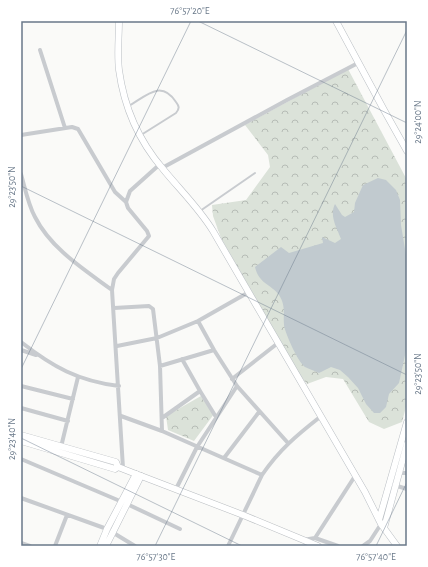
<svg xmlns="http://www.w3.org/2000/svg" width="428" height="567" font-family="'Alegreya Sans',sans-serif">
<style>
.forest{fill:url(#forest-crowns)}
.water{fill:#c1cacf}
.lines{fill:none;stroke-linecap:round;stroke-linejoin:round}
.secondary-casing{stroke:#babfc4;stroke-width:7}
.primary-casing{stroke:#b9bdc1;stroke-width:7}
.lane{stroke:#c8cbcf;stroke-width:2}
.street{stroke:#c8cbcf;stroke-width:4}
.secondary{stroke:#fff;stroke-width:6}
.primary{stroke:#fff;stroke-width:6}
.ticks{fill:none;stroke:#697889;stroke-width:1;stroke-opacity:0.45}
.neatline{fill:none;stroke:#697889;stroke-width:1.5}
.ticks-label{font-size:10px;text-anchor:middle;fill:#697889}
</style>
<defs>
<pattern id="forest-crowns" width="20" height="18" patternUnits="userSpaceOnUse"><rect width="20" height="18" fill="#dbe2d9"/><path d="M2 6a3 3 0 1 1 6 0M12 15a3 3 0 1 1 6 0" fill="none" stroke="#b6bcb6"/></pattern>
</defs>
<rect width="100%" height="100%" fill="#fafaf8"/>
<path class="forest" d="M348 69 407 180V403L402 422 384 429 369 422 343 379 326 377 307 384 299 374 221 238 213 216 212 205 246 200 270 167 268 155 245 125Z
M201 396 214 414 194 441 168 430 166 416Z"/>
<path class="water" d="M378 178 386 180 396 190 400 200 401 225 406 255 407 346 399 383 389 394 386 407 380 413H374L366 404 358 388 348 377 340 370 331 367 319 373C315 371 309 369 305 367 298 362 285 333 284 325 283 313 286 306 279 295 271 284 259 284 255 267L281 247 289 253 323 243 322 237 335 243 341 239C337 228 329 216 335 204L342 215 345 217 354 212 355 203 363 185Z"/>
<g class="lines">
<defs>
<path id="secondary" d="M119 21C119 37 117 54 119 70 124 107 139 141 163 169 180 190 199 208 213 231L365 492 381 524 397 546
M336 21 384 110 407 151
M379 520 407 422
M384 528 407 444
M100 546 107 529 136 474
M106 546 141 476"/>
<path id="primary" d="M21 435 116 462 118 467 136 474 243 515 318 546
M21 441 115 469 118 467"/>
</defs>
<use href="#secondary" class="secondary-casing"/>
<use href="#primary" class="primary-casing"/>
<path class="lane" d="M129 106C146 96 161 79 176 102 179 106 180 108 176 113L141 135
M200 211 255 173"/>
<path class="street" d="M40 50 65 128
M21 135 72 127 78 129 115 192 126 202 128 208 147 231 149 236 118 273 114 279 112 290 123 468
M162 168 287 100 358 63
M21 174C25 188 28 204 35 217 51 249 85 270 112 290
M126 202 130 191 159 165
M114 308 149 306 153 309 160 366 162 431
M198 321 214 350 237 386 288 443
M21 342C53 367 78 381 119 386
M117 346 157 338 198 321 249 292
M21 350 36 355
M182 359 200 391 216 417
M160 366 214 350
M232 379 278 343
M21 386 73 399
M21 408 68 421
M121 416 162 431 262 475
M162 418 200 391
M61 447 78 377
M224 458 259 412
M21 459 127 504 180 529
M399 473H407
M394 485 407 489
M176 489 197 447 237 386
M21 498 107 529 135 546
M315 538 355 476
M21 543 30 546
M55 546 67 515
M228 546 262 475C279 450 297 435 320 417
M308 546 303 540 315 538 338 546
M363 546 370 541 381 524"/>
<use href="#secondary" class="secondary"/>
<use href="#primary" class="primary"/>
</g>
<path class="ticks" d="M198 21 407 123M21 186 407 375M21 369 191 21M21 438 242 546M155 546 407 30M376 546 407 482"/>
<rect width="428" height="567" fill="none" stroke="#ffffff" stroke-width="44"/>
<rect x="22" y="22" width="384" height="523" class="neatline"/>
<g class="ticks-label">
<text x="190" y="14">76°57'20"E</text>
<text transform="translate(417 122) rotate(-90)" y="4">29°24'00"N</text>
<text transform="translate(11 187) rotate(-90)" y="4">29°23'50"N</text>
<text transform="translate(417 374) rotate(-90)" y="4">29°23'50"N</text>
<text transform="translate(11 439) rotate(-90)" y="4">29°23'40"N</text>
<text x="156" y="560">76°57'30"E</text>
<text x="376" y="560">76°57'40"E</text>
</g>
</svg>
